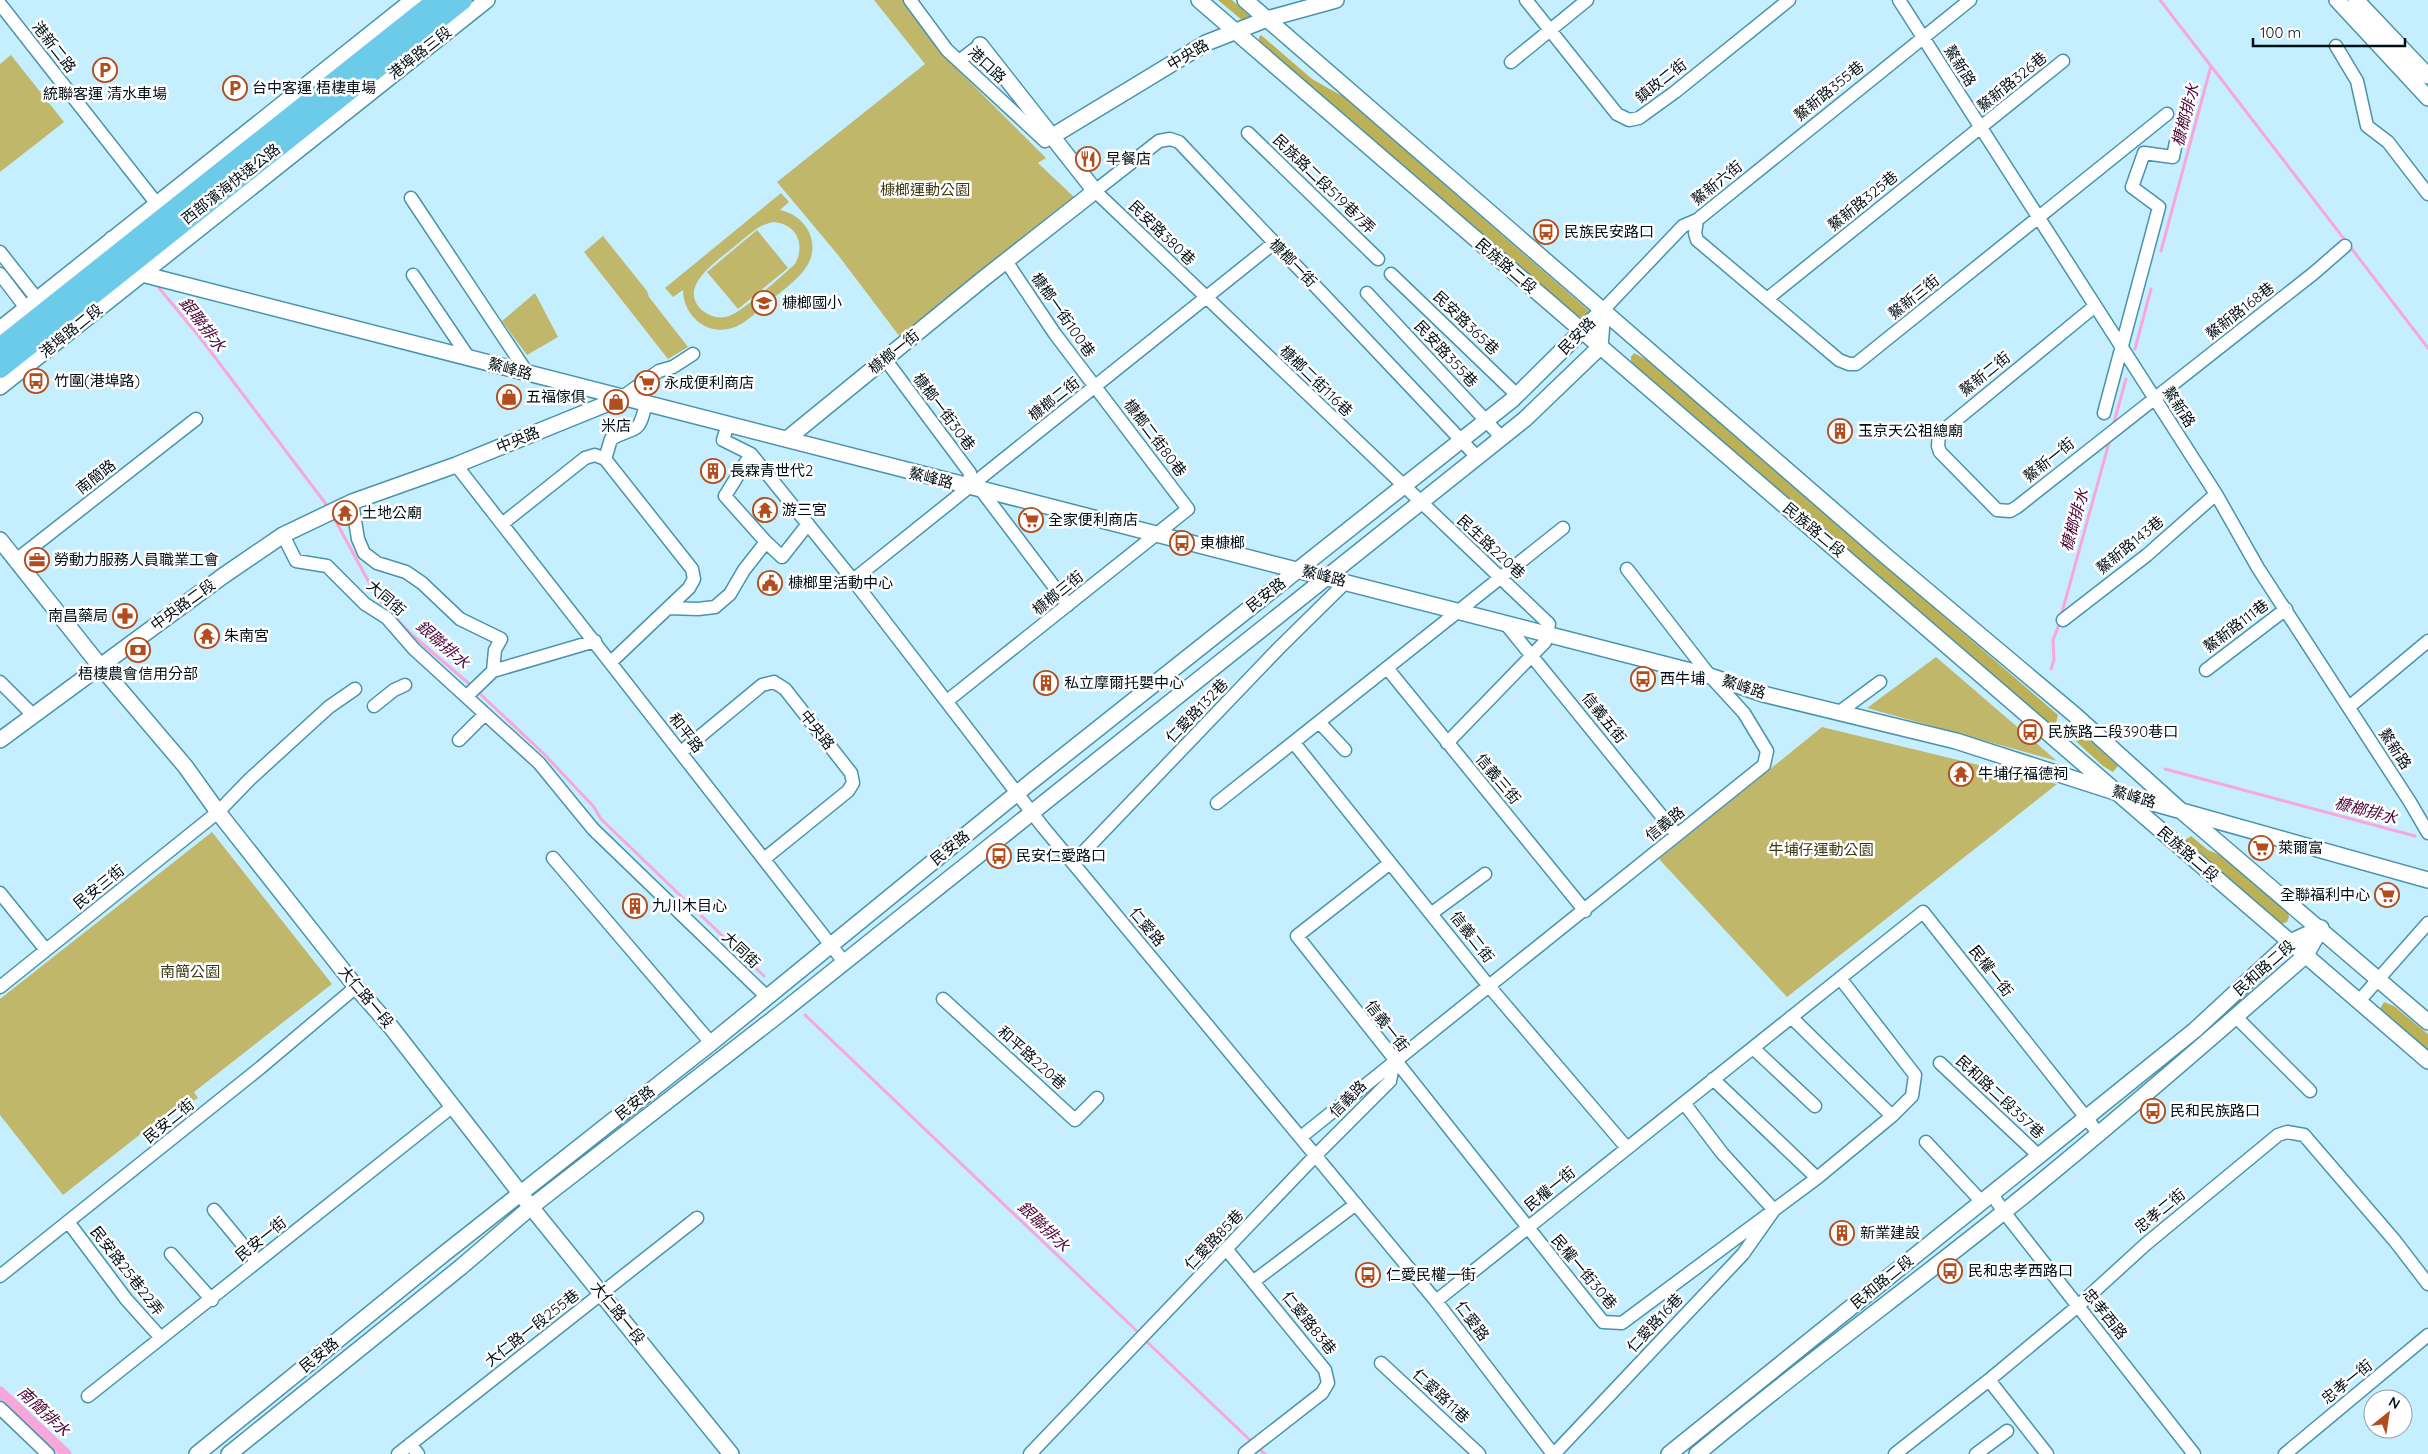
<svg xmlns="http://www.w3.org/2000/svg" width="2428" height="1454" font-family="Quicksand,'Noto Sans TC',sans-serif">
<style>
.green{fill:#c0b76a;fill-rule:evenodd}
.forest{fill:#bcb157}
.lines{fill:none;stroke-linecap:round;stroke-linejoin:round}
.stream{stroke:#f7a7d9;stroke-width:3}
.canal{stroke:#f7a7d9;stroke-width:11}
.minor-casing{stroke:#4a93ab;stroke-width:15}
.tertiary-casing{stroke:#4a93ab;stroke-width:18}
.minor{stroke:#fff;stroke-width:12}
.tertiary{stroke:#fff;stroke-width:15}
.trunk-bridge-casing{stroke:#fff;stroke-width:22;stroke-linecap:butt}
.trunk-bridge{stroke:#6ccbe8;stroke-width:20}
.labels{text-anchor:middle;stroke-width:5;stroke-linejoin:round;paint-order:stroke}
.street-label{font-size:15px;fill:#000f16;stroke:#fff}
.poi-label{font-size:15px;fill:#000f16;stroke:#fff;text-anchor:start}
.park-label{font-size:15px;fill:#3f3a14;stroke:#fff}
.water-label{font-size:16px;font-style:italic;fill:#4c0539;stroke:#fff}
</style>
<rect width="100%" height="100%" fill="#c5efff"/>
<path class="green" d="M874 0H906L943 50 940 52 1046 158 1038 163 1075 198 900 337 838 255 777 182 925 64Z
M11 55 64 122 0 172V64Z
M781 193 789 202 780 210C793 213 803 220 809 232 824 266 787 286 766 304 755 313 745 324 732 328 706 336 683 315 683 290L673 297 665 288ZM774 222C796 224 806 244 795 264 783 275 742 312 729 316 720 319 711 317 703 311 675 287 719 260 735 246 747 237 758 224 774 222Z
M757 230 788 268 738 309 707 272Z
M603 236 647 291 649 297 688 347 668 359 584 252Z
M535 293 558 337 527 355 502 321Z
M1936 657 2057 761 1867 708Z
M1822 727 2057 784 1787 997 1659 859Z
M212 832 332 984 194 1092 198 1098 161 1118 63 1195 0 1115V999Z"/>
<path class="forest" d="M1218 0H1232L1250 16V21H1243Z
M1261 35 1312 79 1344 97 1588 310 1590 314 1585 320 1568 311 1259 43V37Z
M1634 353 1647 360 2058 715 2056 723H2049L1634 366 1631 362V357Z
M2072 728 2078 730 2118 766 2113 772 2103 766 2068 734Z
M2191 836 2208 850 2223 856 2288 912 2289 917 2287 922 2281 924 2184 841Z
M2384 1002 2394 1006 2428 1034V1051L2380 1009Z"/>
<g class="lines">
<path class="stream" d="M2160 0 2211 66 2161 251
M2211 66 2428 348
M159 288 198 335 329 508
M2135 349 2151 289
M2113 426 2126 379
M333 516 378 599 412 635 473 687
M2061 616 2110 439
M2051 669 2054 660 2053 640 2060 622
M477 691 544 754 594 807 601 819 764 976
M2165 769 2415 836
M805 1015 1140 1334
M1144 1339 1253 1443
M1258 1448 1265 1454"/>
<path class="canal" d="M0 1392 66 1454"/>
<defs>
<path id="minor" d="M910 0 947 50 1045 141 1051 137
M1526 0 1617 114 1629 120 1639 118 1675 92 1789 0
M1899 0 2216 494 2258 568 2410 802 2428 833
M0 4 157 204
M2336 46 2357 81 2367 126 2388 142 2428 194
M959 61 980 45
M1511 62 1587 0
M1248 133 1378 259
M411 198 528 374
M1697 220 1695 233 1697 240 1839 360 1849 364H1856L2167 114
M0 252 37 299
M0 274 26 308
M1391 274 1517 395
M413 275 469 358
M1367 293 1502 438
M1767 299 2063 61
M2095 306 1939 434 1938 446 1940 452 1997 510 2010 511 2017 507 2314 273 2345 246
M1603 310 1683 226 1697 220 1970 0
M885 359 970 473 969 487
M621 398 659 371 673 367 693 354
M2104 413 2159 207 2132 187 2144 153 2173 157 2176 142
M728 424 723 440 751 454 853 580 1043 827 1436 1301 1553 1454
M751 454 725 496 766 542
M605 459 692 569 694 579 689 588 611 662
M605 459 611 439C636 425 639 436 646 403
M456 465 502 524 585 458 595 455 605 459
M981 490 1068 605
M352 502 358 539 364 553 377 563 406 572 422 583 460 619 501 639 495 650 493 671
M502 524 844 962
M283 535 296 561 327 566 365 604 387 618 414 649 539 763 593 829 766 996
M16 560 196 419
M853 580 1274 243
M668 608 698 609 715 607 730 594 744 570 766 542 782 557 808 524
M2063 620 2147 555 2216 494
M1505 623 1677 835
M1387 668 1585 911
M2206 670 2286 609
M0 682 33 715
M467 696 493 671 595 641
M947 701 1188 509 1055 334 1006 261
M374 706 394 690 405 685
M2349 707 2428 641
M1838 713 1880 682
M1319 722 1345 750
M459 740 485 714
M1294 743 1488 985 1627 1148
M1447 743 1545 642 1549 624 1095 191 1159 141 1170 139 1179 142 1477 457
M681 752 762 685 774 682 785 689 851 773 853 783 848 791 764 859
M1217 803 1563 528
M553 858 711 1043
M1073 863 1278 649 1346 582
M1390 863 1297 936 1603 1322 1622 1323 1817 1178 1892 1116 1912 1096 1915 1075 1840 978
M0 893 46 950
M1432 913 1485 874
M0 987 218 812 250 779 329 707 355 689
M943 999 1075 1120 1097 1098
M2359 1001 2428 923
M1791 1017 1892 1116
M2236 1017 2310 1091
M1753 1048 1815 1106
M1940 1063 2038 1155
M1713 1079 1817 1178
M1301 1137 1764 765 1767 751 1744 713 1710 676 1627 569
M1926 1142 1981 1201
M1991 1193 2004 1212 2194 1454
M214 1210 257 1262
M69 1223 126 1299 161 1338
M1227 1250 1325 1370 1328 1383 1322 1393 1245 1453
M171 1254 212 1300
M0 1276 260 1068 356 987
M1254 1281 1356 1204
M1436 1301 1923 912 2099 1134
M1381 1363 1479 1454
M1989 1380 2047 1454
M88 1396 453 1106
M0 1408 48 1454
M410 1444 418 1454
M398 1454 697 1218
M1030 1454 1316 1155 1390 1081 1394 1061
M1554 1454 1743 1254 1774 1210 1722 1153 1684 1103
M1895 1454 1989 1380 2078 1306 2146 1244 2278 1135 2287 1132 2304 1135 2395 1241 2428 1284
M1976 1454 2007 1431
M2285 1454 2428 1335"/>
<path id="tertiary" d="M1199 0 2428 1061
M1245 0 1887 557 2076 716 2179 809 2428 1022
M2337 0 2428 98
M2356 0 2428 76
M1051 137 1206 43 1267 19 1336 0
M112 239 142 274 1710 676 1763 694 1956 741 2121 794 2428 880
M0 329 413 0
M0 387 487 0
M787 439 983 279 1095 191 980 45
M0 540 100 666 185 766 218 812 356 987 391 1027 531 1207 731 1454
M0 740 223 576 283 535 352 502 456 465 621 398
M197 1454 445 1253 711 1043 1032 781 1512 400 1603 310
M229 1454 461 1267 531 1207 777 1016 1525 419 1600 347 1603 310
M1669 1454 2195 1030 2290 942 2321 928
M1697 1454C1797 1370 1903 1293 2005 1211 2107 1129 2207 1042 2306 955L2321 928"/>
</defs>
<use href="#minor" class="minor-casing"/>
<use href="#tertiary" class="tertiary-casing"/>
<use href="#minor" class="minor"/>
<use href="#tertiary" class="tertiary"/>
<defs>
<path id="trunk-bridge" d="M0 348 438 0
M0 368 462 0"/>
</defs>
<use href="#trunk-bridge" class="trunk-bridge-casing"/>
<use href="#trunk-bridge" class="trunk-bridge"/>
</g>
<defs>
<symbol id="parking-ring" viewBox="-11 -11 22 22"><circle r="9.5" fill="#fff" stroke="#b24d1e" stroke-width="1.5"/><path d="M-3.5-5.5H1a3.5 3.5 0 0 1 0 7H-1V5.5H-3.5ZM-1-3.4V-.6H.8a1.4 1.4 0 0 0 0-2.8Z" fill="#b24d1e"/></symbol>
<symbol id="restaurant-ring" viewBox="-11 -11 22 22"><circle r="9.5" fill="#fff" stroke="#b24d1e" stroke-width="1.5"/><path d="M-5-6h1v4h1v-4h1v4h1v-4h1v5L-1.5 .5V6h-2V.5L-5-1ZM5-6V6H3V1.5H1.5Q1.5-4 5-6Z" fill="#b24d1e"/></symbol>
<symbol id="bus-ring" viewBox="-11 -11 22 22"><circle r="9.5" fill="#fff" stroke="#b24d1e" stroke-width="1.5"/><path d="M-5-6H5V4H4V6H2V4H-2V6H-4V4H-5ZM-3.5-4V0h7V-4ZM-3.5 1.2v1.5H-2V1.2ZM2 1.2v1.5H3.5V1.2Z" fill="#b24d1e"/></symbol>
<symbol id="school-ring" viewBox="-11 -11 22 22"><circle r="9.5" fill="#fff" stroke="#b24d1e" stroke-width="1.5"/><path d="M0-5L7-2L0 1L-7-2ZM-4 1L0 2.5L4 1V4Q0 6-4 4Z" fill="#b24d1e"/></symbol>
<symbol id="supermarket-ring" viewBox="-11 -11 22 22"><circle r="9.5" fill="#fff" stroke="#b24d1e" stroke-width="1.5"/><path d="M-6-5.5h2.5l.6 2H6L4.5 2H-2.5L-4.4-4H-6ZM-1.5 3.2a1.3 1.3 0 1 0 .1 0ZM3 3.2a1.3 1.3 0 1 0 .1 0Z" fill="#b24d1e"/></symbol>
<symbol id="shop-ring" viewBox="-11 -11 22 22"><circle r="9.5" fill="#fff" stroke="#b24d1e" stroke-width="1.5"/><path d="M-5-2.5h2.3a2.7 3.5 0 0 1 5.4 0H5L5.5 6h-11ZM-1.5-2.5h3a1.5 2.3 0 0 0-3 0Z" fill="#b24d1e"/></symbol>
<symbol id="building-ring" viewBox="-11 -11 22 22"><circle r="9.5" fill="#fff" stroke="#b24d1e" stroke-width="1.5"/><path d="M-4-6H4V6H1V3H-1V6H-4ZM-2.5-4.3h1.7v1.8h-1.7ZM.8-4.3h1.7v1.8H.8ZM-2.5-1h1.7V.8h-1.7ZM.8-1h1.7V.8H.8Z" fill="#b24d1e"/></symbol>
<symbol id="temple-ring" viewBox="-11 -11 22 22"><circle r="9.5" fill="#fff" stroke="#b24d1e" stroke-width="1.5"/><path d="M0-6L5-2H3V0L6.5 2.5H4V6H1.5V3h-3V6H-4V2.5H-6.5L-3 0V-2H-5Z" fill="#b24d1e"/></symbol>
<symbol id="office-ring" viewBox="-11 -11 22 22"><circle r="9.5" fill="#fff" stroke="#b24d1e" stroke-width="1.5"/><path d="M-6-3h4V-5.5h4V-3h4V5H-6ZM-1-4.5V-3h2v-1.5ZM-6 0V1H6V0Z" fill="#b24d1e"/></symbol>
<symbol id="civic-ring" viewBox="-11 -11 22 22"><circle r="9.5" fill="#fff" stroke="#b24d1e" stroke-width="1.5"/><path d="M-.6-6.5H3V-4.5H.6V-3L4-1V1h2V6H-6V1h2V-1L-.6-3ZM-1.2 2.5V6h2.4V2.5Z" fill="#b24d1e"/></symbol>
<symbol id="pharmacy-ring" viewBox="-11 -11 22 22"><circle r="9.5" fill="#fff" stroke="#b24d1e" stroke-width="1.5"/><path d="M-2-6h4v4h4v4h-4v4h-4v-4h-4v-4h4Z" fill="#b24d1e"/></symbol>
<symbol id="bank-ring" viewBox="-11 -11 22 22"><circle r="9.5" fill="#fff" stroke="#b24d1e" stroke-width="1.5"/><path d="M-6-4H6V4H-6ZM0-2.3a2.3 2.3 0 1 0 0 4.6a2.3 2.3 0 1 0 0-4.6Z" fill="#b24d1e"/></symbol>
</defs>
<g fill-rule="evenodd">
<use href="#parking-ring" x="91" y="56" width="28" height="28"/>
<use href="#parking-ring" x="221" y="74" width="28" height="28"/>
<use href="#restaurant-ring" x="1074" y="145" width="28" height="28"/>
<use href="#bus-ring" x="1532" y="218" width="28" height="28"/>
<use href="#school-ring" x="750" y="289" width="28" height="28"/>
<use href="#bus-ring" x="22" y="367" width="28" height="28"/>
<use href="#supermarket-ring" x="633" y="369" width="28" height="28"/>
<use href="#shop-ring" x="495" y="383" width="28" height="28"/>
<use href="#shop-ring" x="602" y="388" width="28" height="28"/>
<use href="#building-ring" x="1826" y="417" width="28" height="28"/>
<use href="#building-ring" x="699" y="457" width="28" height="28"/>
<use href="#temple-ring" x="751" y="496" width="28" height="28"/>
<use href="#temple-ring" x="331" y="499" width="28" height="28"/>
<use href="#supermarket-ring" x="1017" y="506" width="28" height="28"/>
<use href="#bus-ring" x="1168" y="529" width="28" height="28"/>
<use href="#office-ring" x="23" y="546" width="28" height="28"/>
<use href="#civic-ring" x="756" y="569" width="28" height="28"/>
<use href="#pharmacy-ring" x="111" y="602" width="28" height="28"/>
<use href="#temple-ring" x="193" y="622" width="28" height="28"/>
<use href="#bank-ring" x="124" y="636" width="28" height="28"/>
<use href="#bus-ring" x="1629" y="665" width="28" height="28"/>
<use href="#building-ring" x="1032" y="669" width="28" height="28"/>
<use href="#bus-ring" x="2016" y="718" width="28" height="28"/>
<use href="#temple-ring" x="1947" y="760" width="28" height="28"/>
<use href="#supermarket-ring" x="2247" y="834" width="28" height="28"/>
<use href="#bus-ring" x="985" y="842" width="28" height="28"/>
<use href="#supermarket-ring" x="2373" y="881" width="28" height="28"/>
<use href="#building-ring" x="621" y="892" width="28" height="28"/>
<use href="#bus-ring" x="2139" y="1097" width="28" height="28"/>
<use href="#building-ring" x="1828" y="1219" width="28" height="28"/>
<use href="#bus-ring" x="1936" y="1257" width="28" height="28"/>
<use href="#bus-ring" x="1354" y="1261" width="28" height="28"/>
</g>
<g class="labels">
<g class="street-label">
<text transform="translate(54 47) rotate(52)" y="5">港新二路</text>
<text transform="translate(420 53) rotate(-38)" y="5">港埠路三段</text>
<text transform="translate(1188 55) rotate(-30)" y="5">中央路</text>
<text transform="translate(987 65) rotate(43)" y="5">港口路</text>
<text transform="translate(1960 66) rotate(58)" y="5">鰲新路</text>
<text transform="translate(1661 81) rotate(-38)" y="5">鎮政二街</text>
<text transform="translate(2012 82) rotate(-39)" y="5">鰲新路326巷</text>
<text transform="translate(1829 91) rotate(-39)" y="5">鰲新路355巷</text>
<text transform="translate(1717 183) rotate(-39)" y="5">鰲新六街</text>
<text transform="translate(231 184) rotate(-38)" y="5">西部濱海快速公路</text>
<text transform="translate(1324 184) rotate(44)" y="5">民族路二段519巷7弄</text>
<text transform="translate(1863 201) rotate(-39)" y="5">鰲新路325巷</text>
<text transform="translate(1162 233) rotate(44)" y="5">民安路380巷</text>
<text transform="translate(1293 263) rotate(46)" y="5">槺榔一街</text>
<text transform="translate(1506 266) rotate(41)" y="5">民族路二段</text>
<text transform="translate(1914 297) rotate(-39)" y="5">鰲新三街</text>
<text transform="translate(2240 311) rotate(-38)" y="5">鰲新路168巷</text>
<text transform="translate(1063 315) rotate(55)" y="5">槺榔一街100巷</text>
<text transform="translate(1466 323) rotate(44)" y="5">民安路365巷</text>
<text transform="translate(71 331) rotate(-39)" y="5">港埠路二段</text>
<text transform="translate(1577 336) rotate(-45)" y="5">民安路</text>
<text transform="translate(894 352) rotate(-39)" y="5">槺榔一街</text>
<text transform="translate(1446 354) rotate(47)" y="5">民安路355巷</text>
<text transform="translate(510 369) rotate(15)" y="5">鰲峰路</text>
<text transform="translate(1985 374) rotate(-39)" y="5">鰲新二街</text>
<text transform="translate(1316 381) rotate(44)" y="5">槺榔二街116巷</text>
<text transform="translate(1054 399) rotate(-38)" y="5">槺榔二街</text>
<text transform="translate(2179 407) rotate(57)" y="5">鰲新路</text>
<text transform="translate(944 412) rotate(53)" y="5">槺榔一街30巷</text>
<text transform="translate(1155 438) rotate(53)" y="5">槺榔二街80巷</text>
<text transform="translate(518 440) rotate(-22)" y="5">中央路</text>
<text transform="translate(2049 460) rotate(-39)" y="5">鰲新一街</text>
<text transform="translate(96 477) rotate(-38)" y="5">南簡路</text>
<text transform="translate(931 478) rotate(14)" y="5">鰲峰路</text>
<text transform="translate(1814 530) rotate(40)" y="5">民族路二段</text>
<text transform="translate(2130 545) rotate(-39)" y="5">鰲新路143巷</text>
<text transform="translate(1491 547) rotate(43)" y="5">民生路220巷</text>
<text transform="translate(1324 576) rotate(14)" y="5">鰲峰路</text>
<text transform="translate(1058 593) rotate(-39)" y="5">槺榔三街</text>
<text transform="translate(1266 595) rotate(-38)" y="5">民安路</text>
<text transform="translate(386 598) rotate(41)" y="5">大同街</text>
<text transform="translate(183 605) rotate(-36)" y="5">中央路二段</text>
<text transform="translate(2236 626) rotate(-37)" y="5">鰲新路111巷</text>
<text transform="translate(1744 687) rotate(18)" y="5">鰲峰路</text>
<text transform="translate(1197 711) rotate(-46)" y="5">仁愛路132巷</text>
<text transform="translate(1604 718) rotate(51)" y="5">信義五街</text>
<text transform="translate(817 730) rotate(52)" y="5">中央路</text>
<text transform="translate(686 733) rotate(52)" y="5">和平路</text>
<text transform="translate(2395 749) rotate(57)" y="5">鰲新路</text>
<text transform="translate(1498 779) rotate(50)" y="5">信義三街</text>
<text transform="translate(2134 797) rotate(16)" y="5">鰲峰路</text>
<text transform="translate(1665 824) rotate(-39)" y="5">信義路</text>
<text transform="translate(950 848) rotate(-39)" y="5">民安路</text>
<text transform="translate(2188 854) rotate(41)" y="5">民族路二段</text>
<text transform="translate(99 887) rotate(-39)" y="5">民安三街</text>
<text transform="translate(1147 927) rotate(50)" y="5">仁愛路</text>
<text transform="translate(1472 937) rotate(52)" y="5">信義二街</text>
<text transform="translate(741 950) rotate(44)" y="5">大同街</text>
<text transform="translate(2264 968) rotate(-41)" y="5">民和路二段</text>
<text transform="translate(1991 971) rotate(52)" y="5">民權一街</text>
<text transform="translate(366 997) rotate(50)" y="5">大仁路一段</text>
<text transform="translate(1387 1026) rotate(52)" y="5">信義一街</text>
<text transform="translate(1032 1058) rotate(42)" y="5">和平路220巷</text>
<text transform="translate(2000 1097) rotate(43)" y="5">民和路二段357巷</text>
<text transform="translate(1348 1099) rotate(-45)" y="5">信義路</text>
<text transform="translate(635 1103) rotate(-38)" y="5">民安路</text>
<text transform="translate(169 1121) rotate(-39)" y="5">民安二街</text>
<text transform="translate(1550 1189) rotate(-39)" y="5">民權一街</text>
<text transform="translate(2160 1211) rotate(-39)" y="5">忠孝二街</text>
<text transform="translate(261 1239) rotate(-39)" y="5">民安一街</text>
<text transform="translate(1214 1240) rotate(-46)" y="5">仁愛路85巷</text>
<text transform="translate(127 1271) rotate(52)" y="5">民安路25巷22弄</text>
<text transform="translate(1584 1272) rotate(50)" y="5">民權一街30巷</text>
<text transform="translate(1882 1282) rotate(-39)" y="5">民和路二段</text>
<text transform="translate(618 1313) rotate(51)" y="5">大仁路一段</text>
<text transform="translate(2105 1314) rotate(51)" y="5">忠孝西路</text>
<text transform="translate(1472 1321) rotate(53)" y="5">仁愛路</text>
<text transform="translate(1309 1323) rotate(51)" y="5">仁愛路83巷</text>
<text transform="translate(1655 1323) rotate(-47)" y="5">仁愛路16巷</text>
<text transform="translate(532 1328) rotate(-38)" y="5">大仁路一段255巷</text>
<text transform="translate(319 1355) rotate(-39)" y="5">民安路</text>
<text transform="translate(2347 1382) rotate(-39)" y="5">忠孝一街</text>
<text transform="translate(1441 1396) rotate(43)" y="5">仁愛路11巷</text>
</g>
<g class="poi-label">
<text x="252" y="93">台中客運 梧棲車場</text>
<text x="105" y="99" text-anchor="middle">統聯客運 清水車場</text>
<text x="1106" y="164">早餐店</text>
<text x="1564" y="237">民族民安路口</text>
<text x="782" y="308">槺榔國小</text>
<text x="54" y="386">竹圍(港埠路)</text>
<text x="664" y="388">永成便利商店</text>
<text x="526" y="402">五福傢俱</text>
<text x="616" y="431" text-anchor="middle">米店</text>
<text x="1858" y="436">玉京天公祖總廟</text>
<text x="730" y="476">長霖青世代2</text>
<text x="782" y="515">游三宮</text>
<text x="362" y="518">土地公廟</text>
<text x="1048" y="525">全家便利商店</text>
<text x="1200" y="548">東槺榔</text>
<text x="54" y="565">勞動力服務人員職業工會</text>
<text x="788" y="588">槺榔里活動中心</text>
<text x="108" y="621" text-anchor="end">南昌藥局</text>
<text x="224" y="641">朱南宮</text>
<text x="138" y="679" text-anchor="middle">梧棲農會信用分部</text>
<text x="1660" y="684">西牛埔</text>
<text x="1064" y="688">私立摩爾托嬰中心</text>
<text x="2048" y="737">民族路二段390巷口</text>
<text x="1978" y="779">牛埔仔福德祠</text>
<text x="2278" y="853">萊爾富</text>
<text x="1016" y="861">民安仁愛路口</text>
<text x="2370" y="900" text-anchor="end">全聯福利中心</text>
<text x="652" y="911">九川木目心</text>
<text x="2170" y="1116">民和民族路口</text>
<text x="1860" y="1238">新業建設</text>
<text x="1968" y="1276">民和忠孝西路口</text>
<text x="1386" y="1280">仁愛民權一街</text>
</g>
<g class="park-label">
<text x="925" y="195">槺榔運動公園</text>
<text x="1821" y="855">牛埔仔運動公園</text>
<text x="190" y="977">南簡公園</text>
</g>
<g class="water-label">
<text transform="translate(2185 115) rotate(-75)" y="6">槺榔排水</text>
<text transform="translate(203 324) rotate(52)" y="6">銀聯排水</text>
<text transform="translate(2074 520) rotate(-74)" y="6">槺榔排水</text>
<text transform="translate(443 644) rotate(41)" y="6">銀聯排水</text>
<text transform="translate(2366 810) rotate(15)" y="6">槺榔排水</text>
<text transform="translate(1044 1226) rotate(44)" y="6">銀聯排水</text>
<text transform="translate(44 1411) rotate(43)" y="6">南簡排水</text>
</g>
</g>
<g transform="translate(2388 1414) rotate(30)"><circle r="24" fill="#ffffff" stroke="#999fa2"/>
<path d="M0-4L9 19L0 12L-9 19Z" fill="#b24d1e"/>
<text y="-8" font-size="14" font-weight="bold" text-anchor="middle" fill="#000f16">N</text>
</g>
<path d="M2253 38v8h152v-8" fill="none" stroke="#000f16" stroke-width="2.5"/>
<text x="2260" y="38" font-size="15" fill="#000f16" stroke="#ffffff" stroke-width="4" paint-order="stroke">100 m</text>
</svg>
